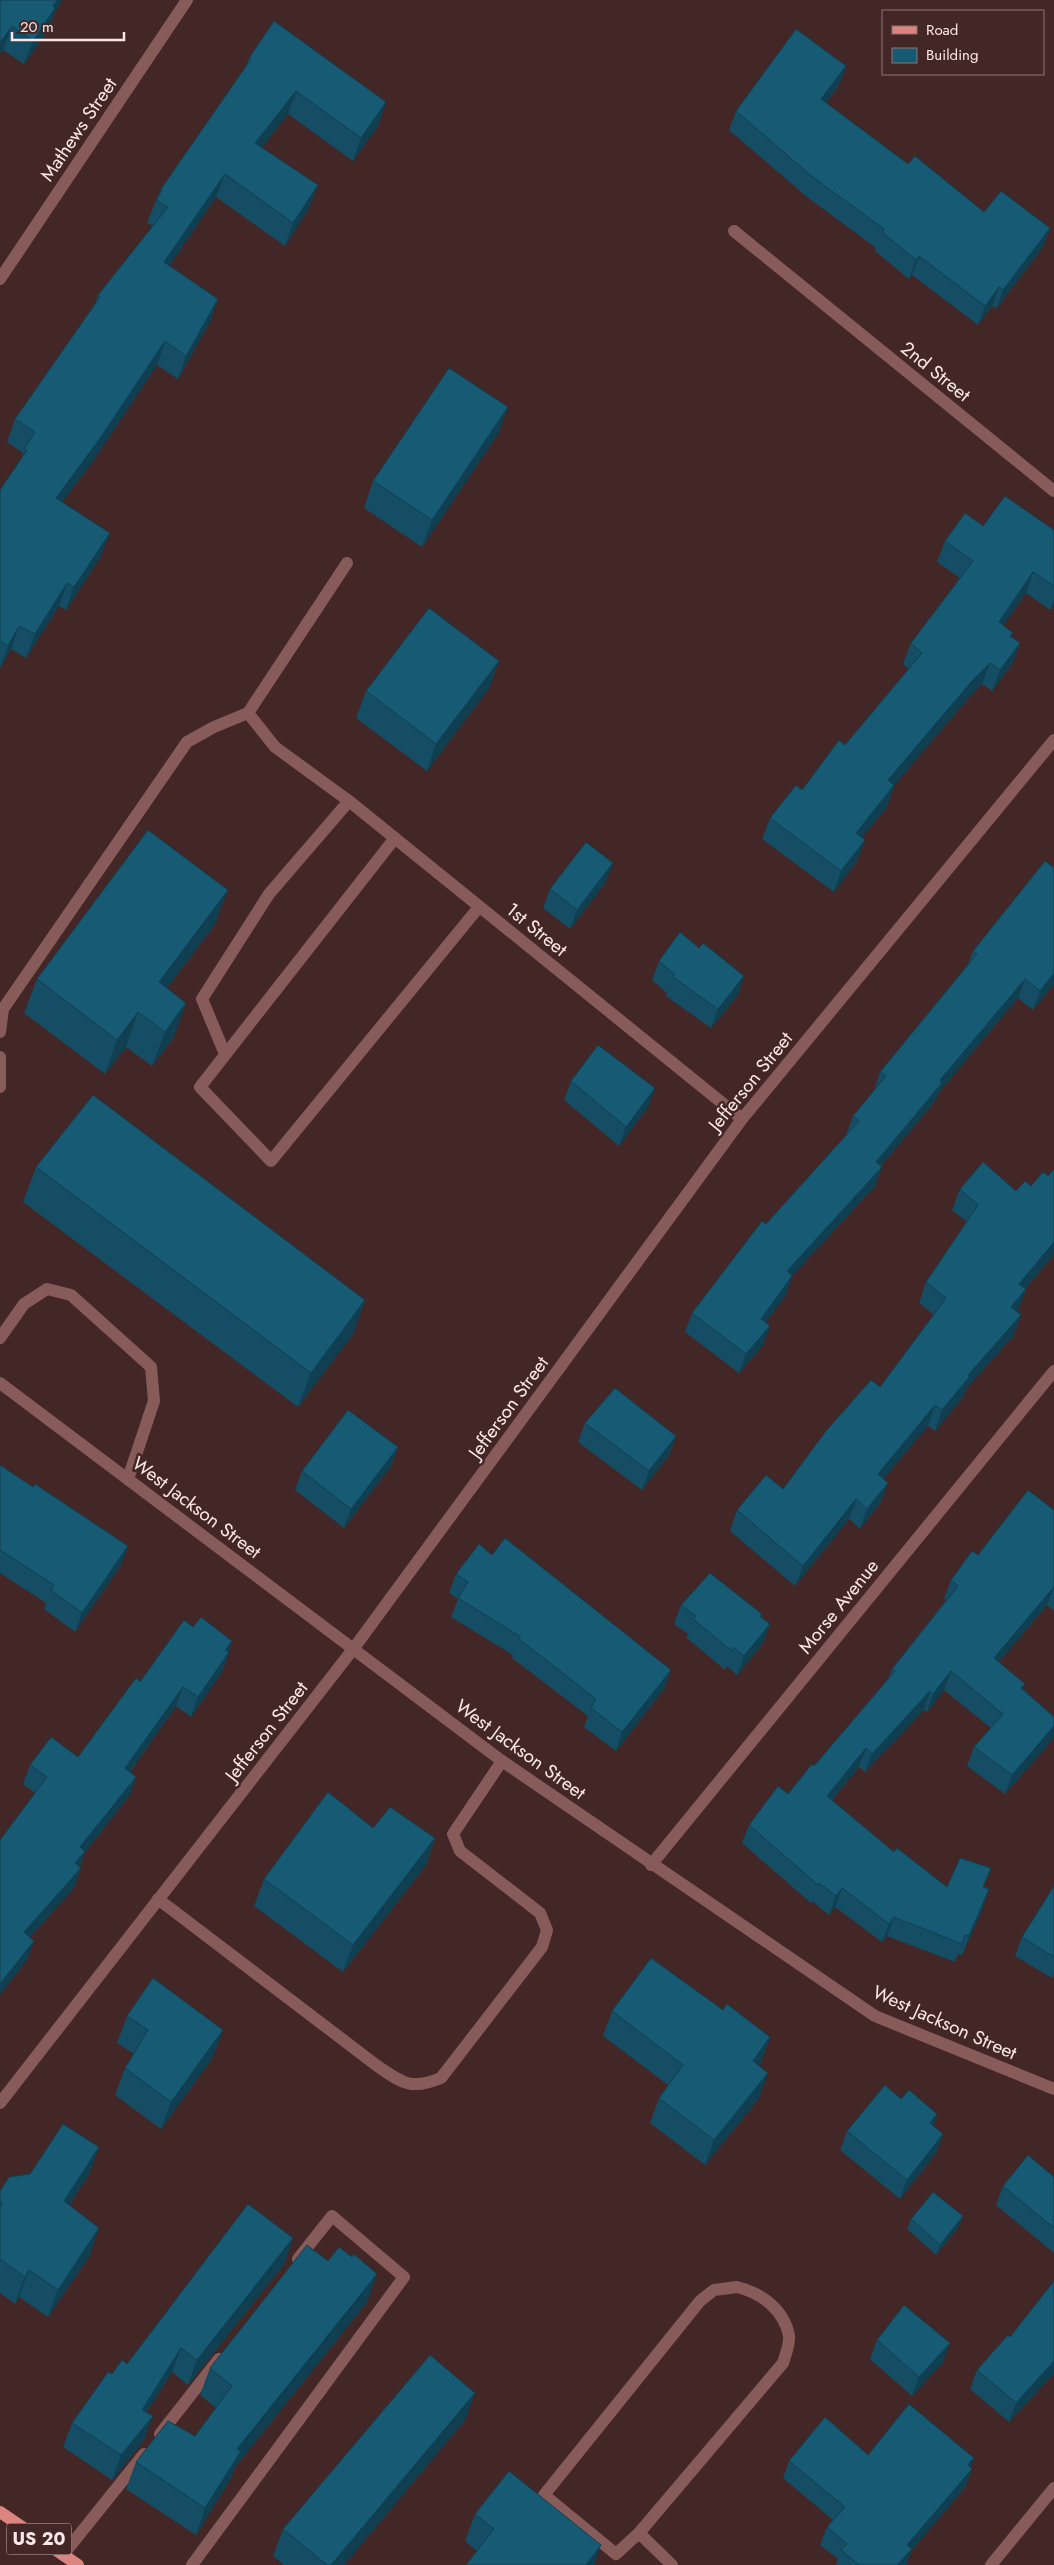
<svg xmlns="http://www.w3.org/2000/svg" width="1054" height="2565" font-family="Jost,sans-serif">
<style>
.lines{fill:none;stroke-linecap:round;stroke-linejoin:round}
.service{stroke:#875b59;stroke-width:12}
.minor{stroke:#875b59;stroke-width:12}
.tertiary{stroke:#875b59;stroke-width:12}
.primary{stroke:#db8480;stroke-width:12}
.wall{fill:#144d64}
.shaded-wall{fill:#103f51}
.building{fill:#175a74;stroke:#103f51}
.labels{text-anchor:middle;stroke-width:5;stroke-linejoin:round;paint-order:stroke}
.shield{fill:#432726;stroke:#c4aead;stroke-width:1}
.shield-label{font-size:18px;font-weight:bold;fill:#fce8e7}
.street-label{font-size:19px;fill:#fce8e7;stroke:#432726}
</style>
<rect width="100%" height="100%" fill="#432726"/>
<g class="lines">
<path class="service" d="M395 838 200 1087 271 1161 479 907
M0 1032 3 1009 187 742 214 727 248 713 347 563
M225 1054 202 999 269 894 349 801 275 747 248 713
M0 1057V1087
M0 1338 24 1304 47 1289 71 1295 151 1367 154 1401 128 1479
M158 1899 376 2065C401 2082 410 2091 441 2078L542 1947 547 1930 540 1913 460 1851 453 1834 502 1761
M737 2287C761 2293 784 2309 789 2336 790 2344 785 2356 783 2363L639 2533 616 2554 544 2495 700 2301 714 2290Z
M160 2434 219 2359
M639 2533 672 2565
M63 2555 144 2454
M192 2565 404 2277 332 2216 298 2259"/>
<path class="minor" d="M734 231 1054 491
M0 279 187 0
M349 801 742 1119
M651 1865 1054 1371
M0 2103 354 1648 742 1119 1054 740
M991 2565 1054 2488"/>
<path class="tertiary" d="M0 1383 502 1761 875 2016 1054 2089"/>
<path class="primary" d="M0 2512 78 2565"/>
</g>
<path class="wall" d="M0 0 53 16 47 32 24 64 3 50Z
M249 58 386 102 378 126 353 161 288 114 261 148 309 208 285 246 216 197 169 266 210 322 178 379 157 365 93 461 62 502 101 556 66 610 59 606 26 658 11 649 0 668V490L21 460 23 453 7 442 15 419 95 304 98 295 153 226 147 223 156 200 158 196 161 189 246 67Z
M846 66 839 85 826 103 908 164 984 212 1050 228 1043 247 996 309 992 306 978 325 912 275 909 279 875 251 876 248 807 197 729 130 736 111Z
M508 407 498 434 422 547 364 508 373 481Z
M983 526 1054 530V605L1050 610 1026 593 1003 625 1011 637 1020 643 1012 664 992 691 982 684 964 703 894 785 887 807 862 837 857 861 834 892 762 839 770 818 802 790 845 745 909 669 903 664 911 643 960 578 937 562 945 541Z
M499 661 489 688 427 771 356 718 366 691Z
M606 882 570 929 543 908 550 889Z
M215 924 167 988 174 1037 152 1066 126 1047 105 1074 24 1013 37 979Z
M973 951 1054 984 1033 1010 1018 998 939 1092 935 1101 881 1166 882 1167 875 1186 792 1276 786 1295 765 1323 770 1326 763 1345 739 1373 685 1332 692 1313 766 1224 846 1135 853 1116 874 1091 880 1072 968 964Z
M659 961 738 995 711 1028 666 996 667 993 652 980Z
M571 1081 648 1107 619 1146 564 1100Z
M36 1167 365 1300 353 1334 298 1407 23 1202Z
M960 1189 1054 1254 1025 1289H1026L1018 1310 1017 1312 1021 1315 1013 1336 966 1389 963 1397 935 1431 928 1426 883 1479 888 1483 880 1503 860 1529 849 1519 795 1586 730 1531 737 1510 783 1489 880 1387 934 1315 919 1303 926 1282 967 1222 952 1210Z
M585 1423 676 1436 669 1455 642 1490 578 1442Z
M398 1447 391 1466 344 1528 295 1490 302 1471Z
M0 1465 121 1565 75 1632 44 1609 46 1603 0 1573Z
M1054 1510V1611L1047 1605 999 1662 1023 1689 1054 1717V1733L1052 1740 1005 1794 967 1766 974 1747 991 1728 944 1690 927 1712 924 1710 865 1772 859 1767 832 1800 894 1852 947 1887H984L983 1908 962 1955 958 1954 955 1962 887 1936 882 1942 835 1907 829 1915 812 1901 811 1903 742 1843 749 1825 788 1794 814 1766 888 1679 892 1669 946 1600 944 1598 951 1580 978 1555Z
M456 1574 664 1689 616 1751 584 1727 588 1716 512 1658 513 1655 451 1617 458 1599 449 1593Z
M681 1605 770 1624 763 1643 737 1675 727 1666 725 1670 687 1638 688 1634 674 1624Z
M228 1652H229L222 1672 191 1717 176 1706 130 1772 136 1777 129 1796 85 1852 80 1866 81 1868 74 1888 30 1937 27 1960 35 1793 23 1784 30 1765 78 1757 140 1682Z
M373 1828 435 1838 426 1865 343 1972 254 1906 264 1879Z
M1054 1886V1974L1052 1978 1015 1956 1022 1937Z
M723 2010 770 2037 761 2062 759 2066V2098L705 2165 650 2123 659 2098 668 2085 603 2036 612 2011Z
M127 2016 213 2057 161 2129 115 2095 125 2068 134 2054 117 2043Z
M901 2099 937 2114 933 2126 943 2134 936 2153 900 2199 840 2150 847 2131Z
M99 2147 89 2174 69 2205 90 2255 48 2317 19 2297 15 2304 0 2293V2191L30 2174Z
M1054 2177V2253L996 2205 1003 2186Z
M911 2219 959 2226 936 2255 907 2229Z
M285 2263 188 2385 172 2372 147 2412 144 2440 112 2480 63 2447 72 2423 112 2374Z
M1054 2281V2373L1009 2422 970 2389 977 2370 1010 2337Z
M367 2302 235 2467 231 2478 196 2535 126 2489 136 2462 195 2436 216 2408 200 2395 210 2368Z
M877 2340 943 2362 912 2396 870 2359Z
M465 2420 344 2565H284L273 2556 283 2529Z
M868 2455 970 2467 966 2486 911 2551 906 2565H836L838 2559 820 2545 827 2527 833 2520 783 2478 789 2461Z
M475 2514 601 2545 477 2551 465 2541Z"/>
<path class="shaded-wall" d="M57 0H62L53 16 47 32 24 64 33 41Z
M12 26 3 50 0 54V43Z
M846 66 839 85 814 118 821 99Z
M296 91 288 114 247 167 255 143Z
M386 102 378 126 353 161 361 138Z
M225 174 216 197 156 286 164 262Z
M318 185 309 208 285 246 293 223Z
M1050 228 1043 247 996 309 1003 290Z
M919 256 912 275 909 279 916 260Z
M999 287 992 306 978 325 985 306Z
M218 299 210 322 178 379 186 356Z
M165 341 157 365 93 461 48 521 56 498Z
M508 407 498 434 422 547 432 520Z
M110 533 101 556 66 610 74 587Z
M1033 572 1026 593 991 643 999 622Z
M67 583 59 606 26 658 35 634Z
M1054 600V605L1050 610Z
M19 626 11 649 0 668 8 646Z
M1020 643 1012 664 992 691 1000 670Z
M499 661 489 688 427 771 436 744Z
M990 663 982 684 964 703 881 801 888 780 971 682Z
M894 785 887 807 848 854 856 833Z
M865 840 857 861 834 892 841 871Z
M613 863 606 882 570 929 577 910Z
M228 890 215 924 146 1016 159 982Z
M1054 973V984L1033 1010 1040 991Z
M744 976 738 995 711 1028 718 1009Z
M1025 979 1018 998 939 1092 935 1101 869 1180 876 1162 940 1080Z
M186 1003 174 1037 152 1066 165 1032Z
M138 1012 126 1047 105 1074 117 1040Z
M655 1088 648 1107 619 1146 626 1127Z
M882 1167 875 1186 792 1276 786 1295 754 1338 761 1319 787 1271Z
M1054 1242V1254L1012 1304 1019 1284Z
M1026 1289 1018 1310 1004 1328 1011 1307Z
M365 1300 353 1334 298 1407 311 1373Z
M1021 1315 1013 1336 966 1389 963 1397 935 1431 942 1410 968 1375Z
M770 1326 763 1345 739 1373 746 1354Z
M935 1405 928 1426 870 1495 878 1474Z
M676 1436 669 1455 642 1490 649 1471Z
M398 1447 391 1466 344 1528 351 1509Z
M888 1483 880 1503 860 1529 867 1509Z
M856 1499 849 1519 795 1586 803 1566Z
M128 1546 121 1565 75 1632 82 1613Z
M1054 1587 1047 1605 987 1676 994 1658Z
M770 1624 763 1643 737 1675 744 1656Z
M232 1641 227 1656 229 1652 222 1672 191 1717 198 1697 225 1650Z
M671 1670 664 1689 616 1751 622 1732Z
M951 1671 944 1690 927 1712 933 1694Z
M183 1687 176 1706 118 1788 125 1768Z
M930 1691 924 1710 865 1772 872 1754Z
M1054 1726V1733L1052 1740 1005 1794 1012 1775Z
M866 1748 859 1767 820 1814 827 1796Z
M136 1777 129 1796 85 1852 78 1870 68 1882 80 1847Z
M435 1838 426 1865 343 1972 353 1945Z
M81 1868 74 1888 17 1951 24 1932Z
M842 1888 835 1907 829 1915 836 1896Z
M989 1889 983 1908 962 1955 969 1936Z
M894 1917 887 1936 882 1942 889 1924Z
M34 1941 27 1960 0 1995V1984Z
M223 2030 213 2057 161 2129 171 2102Z
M770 2037 761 2062 744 2086 753 2061Z
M768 2073 759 2098 705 2165 714 2140Z
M937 2114 931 2133 930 2123Z
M943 2134 936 2153 900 2199 907 2180Z
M99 2147 89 2174 54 2228 64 2201Z
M963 2216 959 2226 936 2255 940 2245Z
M99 2228 90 2255 48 2317 58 2290Z
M293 2238 285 2263 188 2385 197 2360Z
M29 2270 19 2297 15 2304 25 2277Z
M377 2274 367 2302 235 2467 231 2478 196 2535 205 2508 237 2449Z
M950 2343 943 2362 912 2396 919 2377Z
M181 2348 172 2372 133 2434 142 2410Z
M1054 2361V2373L1009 2422 1016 2403Z
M475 2393 465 2420 344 2565H331Z
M153 2416 144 2440 112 2480 121 2455Z
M974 2458 968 2473 972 2469 966 2486 911 2551 906 2565H897L907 2545Z
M601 2545 594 2565H586Z"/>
<path class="building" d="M0 0H57L53 6 55 8 33 41 12 26 0 43Z
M274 21 386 102 361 138 296 91 255 143 318 185 293 223 225 174 164 262 218 299 186 356 165 341 101 437 56 498 110 533 74 587 67 583 35 634 19 626 8 646 0 641V490L27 450 24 449 35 432 15 419 100 297 98 295 168 207 156 200 162 190 161 189 251 59 249 58Z
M796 29 846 66 821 99 908 164 915 156 984 212 1001 191 1050 228 1003 290 999 287 985 306 919 256 916 260 882 232 884 229 814 178 736 111Z
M449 368 508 407 432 520 373 481Z
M1005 496 1054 530V586L1033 572 999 622 1013 633 1010 636 1020 643 1000 670 990 663 971 682 888 780 894 785 856 833 865 840 841 871 770 818 796 785 802 790 839 740 845 745 922 653 911 643 973 561 945 541 965 513 983 526Z
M429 608 499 661 436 744 366 691Z
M148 830 228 890 159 982 186 1003 165 1032 138 1012 117 1040 37 979Z
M586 842 613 863 577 910 550 889Z
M1045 861 1054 868V973L1040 991 1025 979 940 1080 942 1083 876 1162 882 1167 787 1271 792 1276 761 1319 770 1326 746 1354 692 1313 762 1221 766 1224 859 1121 853 1116 886 1076 880 1072 977 954 973 951Z
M680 932 699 948 703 943 744 976 718 1009 673 977 674 974 659 961Z
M598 1045 655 1088 626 1127 571 1081Z
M93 1095 365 1300 311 1373 36 1167Z
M983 1162 1016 1191 1025 1181 1031 1186 1043 1172 1048 1176 1054 1169V1242L1019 1284 1026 1289 1011 1307 1021 1315 968 1375 970 1376 942 1410 935 1405 878 1474 888 1483 867 1509 856 1499 803 1566 737 1510 766 1475 783 1489 826 1431 871 1380 880 1387 946 1298 926 1282 978 1205 960 1189Z
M615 1388 676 1436 649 1471 585 1423Z
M348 1410 398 1447 351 1509 302 1471Z
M0 1465 33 1487 35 1484 128 1546 82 1613 51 1590 54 1585 0 1550Z
M1028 1490 1054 1510V1587L994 1658 1025 1684 1021 1688 1054 1717V1726L1012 1775 974 1747 1003 1714 951 1671 933 1694 930 1691 872 1754 866 1748 827 1796 894 1852 897 1848 947 1887 960 1858 991 1868 983 1887 989 1889 969 1936 965 1935 962 1944 894 1917 889 1924 842 1888 836 1896 819 1883 818 1885 749 1825 778 1786 788 1794 812 1764 814 1766 895 1671 892 1669 958 1586 951 1580 972 1551 978 1555Z
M505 1538 671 1670 622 1732 591 1708 596 1699 519 1639 521 1637 458 1598 468 1582 456 1574 479 1544 492 1555Z
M710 1573 762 1614 760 1616 770 1624 744 1656 734 1647 732 1651 693 1619 696 1616 681 1605Z
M201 1617 232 1641 225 1650 229 1652 198 1697 183 1687 125 1768 136 1777 80 1847 85 1851 75 1863 81 1868 24 1932 34 1941 0 1984V1840L47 1777 30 1765 51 1737 78 1757 136 1678 140 1682 184 1620 193 1627Z
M328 1792 373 1828 390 1807 435 1838 353 1945 264 1879Z
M1054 1886V1957L1022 1937Z
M651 1958 723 2010 727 2004 770 2037 753 2061 768 2073 714 2140 659 2098 683 2065 612 2011Z
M153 1978 223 2030 171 2102 125 2068 148 2030 127 2016Z
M885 2085 901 2099 909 2090 937 2114 930 2123 943 2134 907 2180 847 2131Z
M63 2124 99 2147 64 2201 99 2228 58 2290 29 2270 25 2277 0 2259V2207L2 2205 0 2198V2191L9 2177 30 2174Z
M1028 2155 1054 2177V2228L1003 2186Z
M933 2192 963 2216 940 2245 911 2219Z
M248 2204 293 2238 197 2360 181 2348 142 2410 153 2416 121 2455 72 2423 108 2372 112 2374 122 2360 127 2364Z
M307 2245 328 2261 339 2247 352 2257 354 2254 377 2274 237 2449 241 2451 205 2508 136 2462 168 2421 195 2436 232 2386 210 2368Z
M1054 2281V2361L1016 2403 977 2370 1008 2335 1010 2337Z
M904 2305 950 2343 919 2377 877 2340Z
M430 2355 475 2393 331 2565H327L283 2529Z
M909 2404 974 2458 968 2465 972 2469 907 2545 912 2549 897 2565H859L841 2550 847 2544 827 2527 845 2507 789 2461 825 2417 868 2455Z
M509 2471 601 2545 586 2565H466L494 2529 475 2514Z"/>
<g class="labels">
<rect class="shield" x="6.5" y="2523.5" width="65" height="31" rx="4"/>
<g class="shield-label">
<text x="39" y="2545">US 20</text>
</g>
<g class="street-label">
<text transform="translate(78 129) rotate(-56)" y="7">Mathews Street</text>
<text transform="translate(936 371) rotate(39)" y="7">2nd Street</text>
<text transform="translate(537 929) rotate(39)" y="7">1st Street</text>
<text transform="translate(750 1081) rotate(-51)" y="7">Jefferson Street</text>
<text transform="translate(508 1407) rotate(-54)" y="7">Jefferson Street</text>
<text transform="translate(197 1507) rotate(37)" y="7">West Jackson Street</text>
<text transform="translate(838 1606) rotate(-51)" y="7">Morse Avenue</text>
<text transform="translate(266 1731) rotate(-52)" y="7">Jefferson Street</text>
<text transform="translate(521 1749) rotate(36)" y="7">West Jackson Street</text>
<text transform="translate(945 2022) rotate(24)" y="7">West Jackson Street</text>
</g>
</g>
<rect x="882" y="10" width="162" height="65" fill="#432726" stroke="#8d7473"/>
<rect x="892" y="26" width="25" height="8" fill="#db8480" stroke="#8d7473"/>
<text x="926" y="35" font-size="15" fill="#fce8e7">Road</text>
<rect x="892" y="48" width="25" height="15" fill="#175a74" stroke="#8d7473"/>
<text x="926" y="60" font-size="15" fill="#fce8e7">Building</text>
<path d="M12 32v8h112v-8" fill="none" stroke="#fce8e7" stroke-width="2.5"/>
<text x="20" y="32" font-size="15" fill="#fce8e7" stroke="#432726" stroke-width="4" paint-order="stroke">20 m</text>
</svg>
